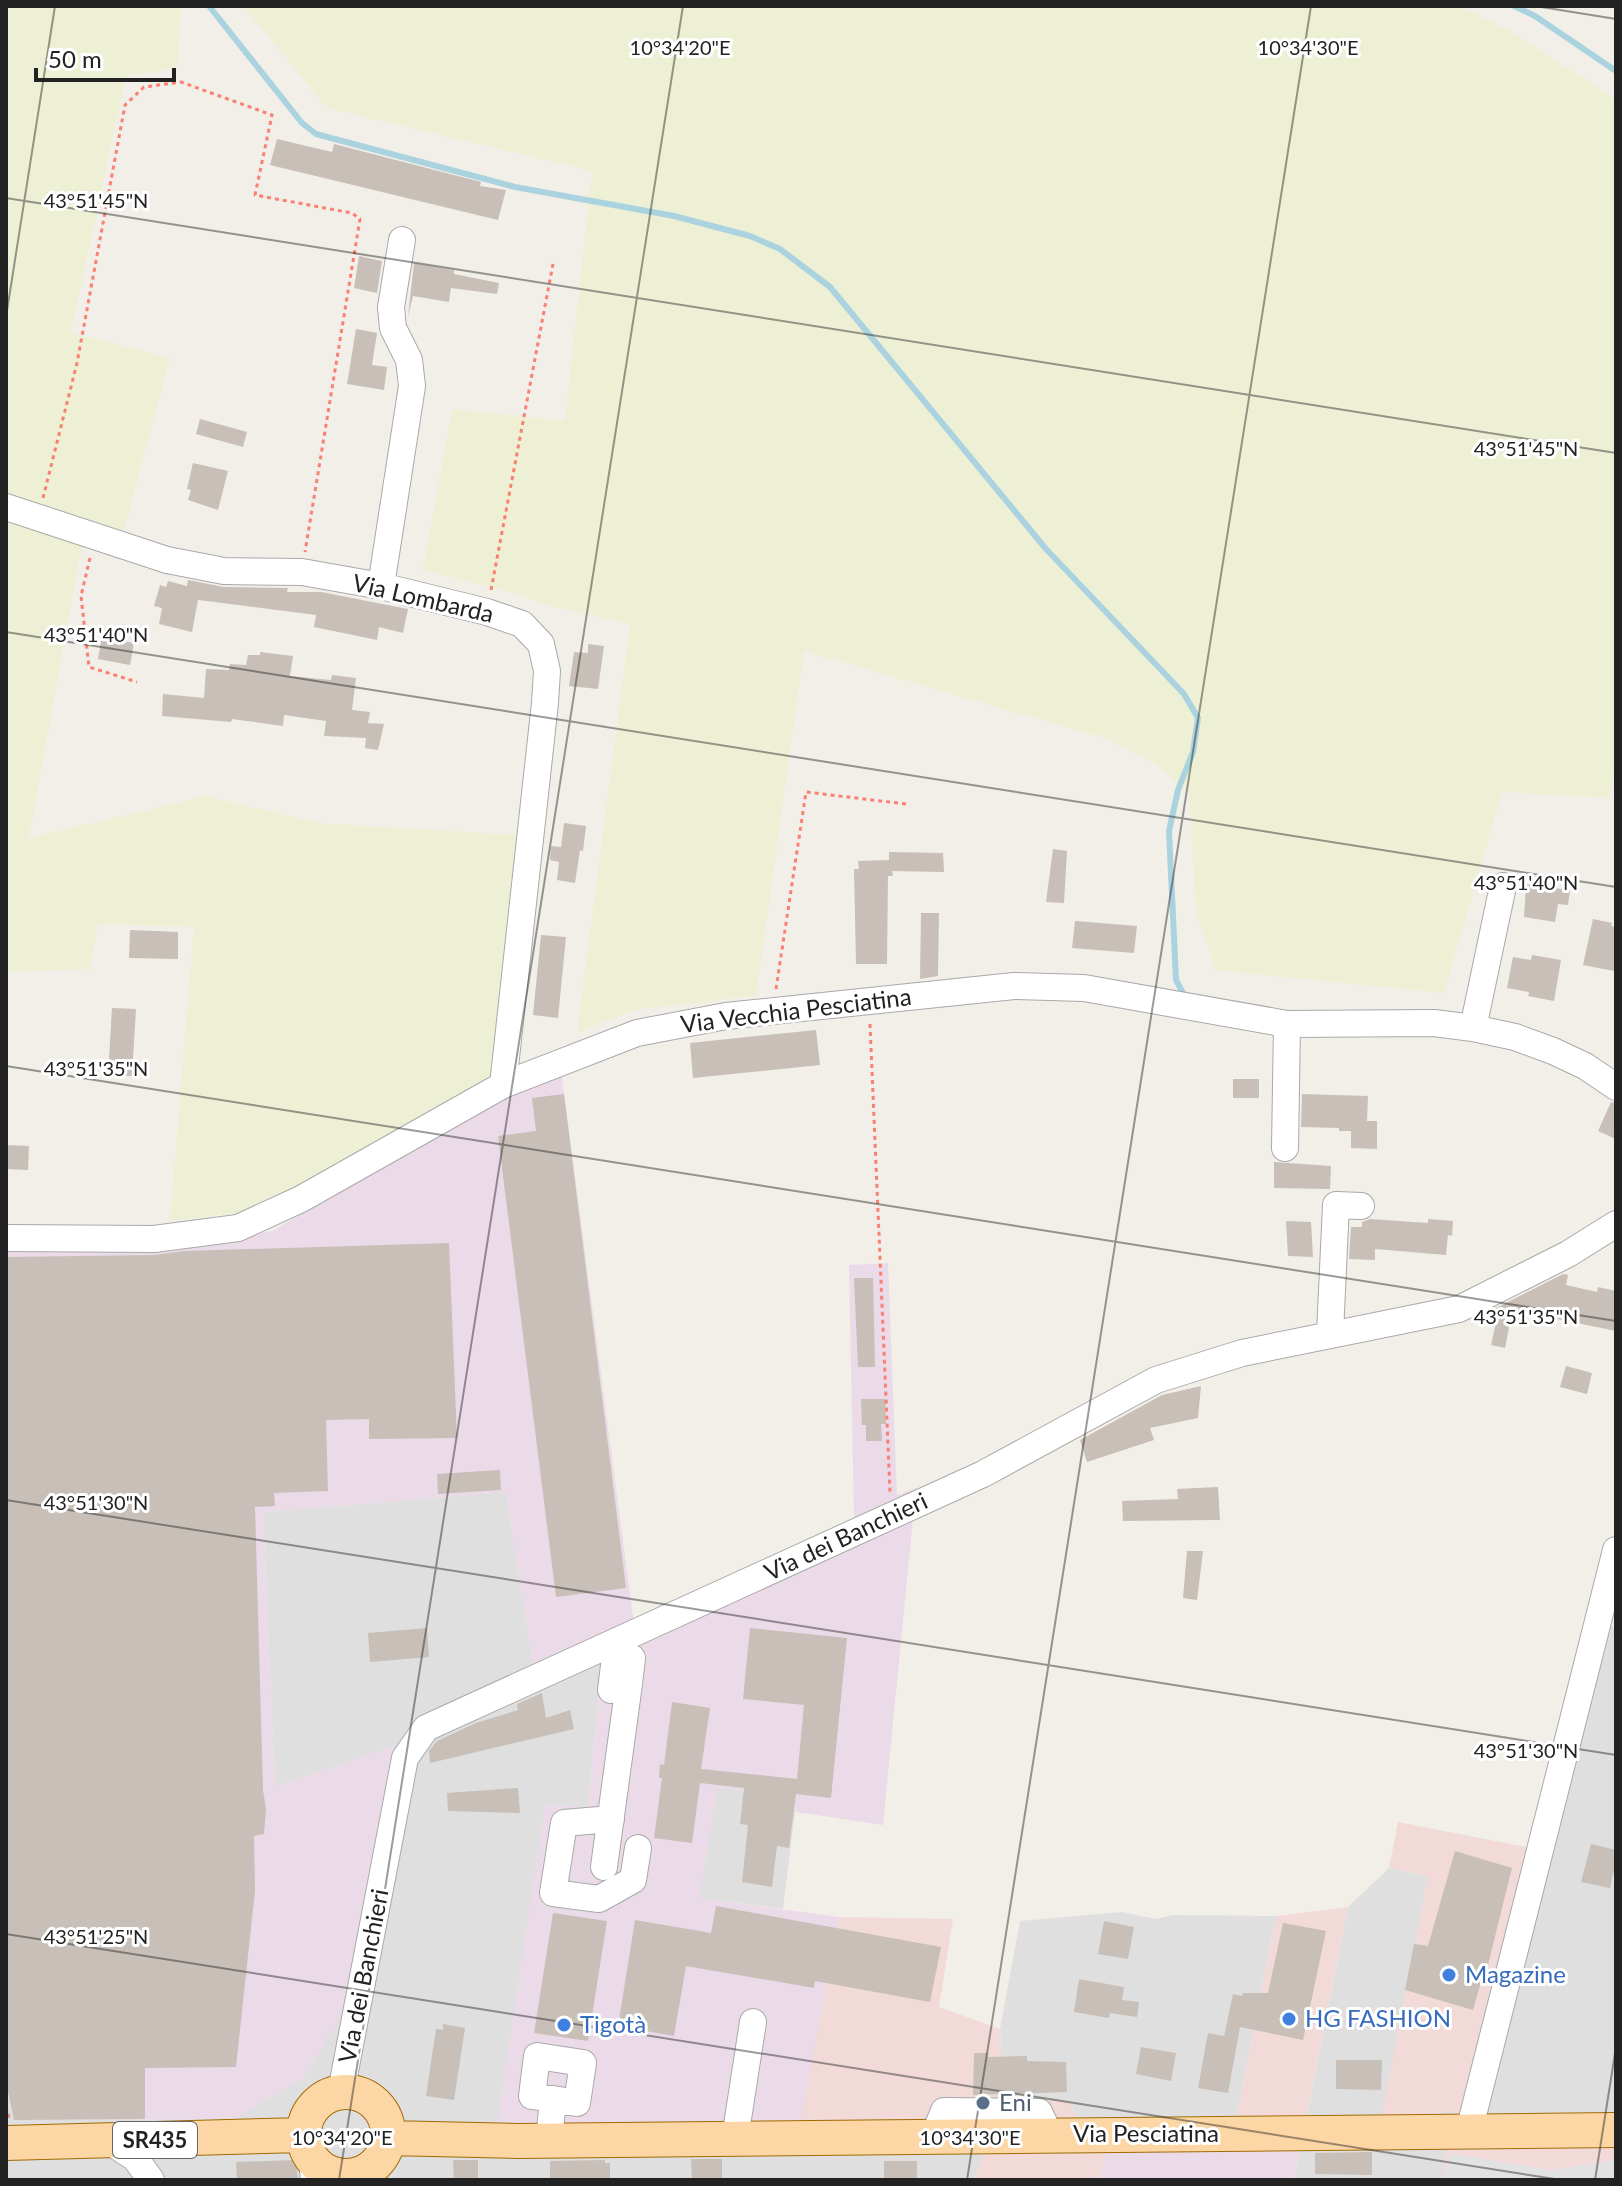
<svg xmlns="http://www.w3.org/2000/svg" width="1622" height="2186" font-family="Lato,sans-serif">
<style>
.residential{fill:#e0dfdf}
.commercial{fill:#f2dad9}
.industrial{fill:#ebdbe8}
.farmland{fill:#eef0d5}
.parking{fill:#e2e2e2}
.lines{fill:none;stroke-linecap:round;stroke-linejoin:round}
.stream{stroke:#aad3df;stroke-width:6}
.building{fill:#c7bfb8}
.minor-casing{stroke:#a9a9a9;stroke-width:28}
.major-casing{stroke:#a06b00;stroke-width:36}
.path{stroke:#fa8072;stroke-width:3;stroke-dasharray:4 4;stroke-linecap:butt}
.minor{stroke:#fff;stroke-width:26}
.major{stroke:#fcd6a4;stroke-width:34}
.ticks{fill:none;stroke:#222;stroke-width:2;stroke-opacity:0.45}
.shop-dot{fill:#3f7fe0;stroke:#fff;stroke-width:3}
.service-dot{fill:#5c6f8a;stroke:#fff;stroke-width:3}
.labels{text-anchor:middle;stroke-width:6;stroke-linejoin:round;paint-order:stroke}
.shield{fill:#fff;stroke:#646464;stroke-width:2}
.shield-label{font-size:22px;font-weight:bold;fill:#222}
.street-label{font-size:24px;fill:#222;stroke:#fff}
.shop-label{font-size:24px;fill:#366cbe;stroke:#fff;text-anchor:start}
.service-label{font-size:24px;fill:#4e5e75;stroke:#fff;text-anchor:start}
.ticks-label{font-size:20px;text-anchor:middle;fill:#222;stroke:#fff;stroke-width:6;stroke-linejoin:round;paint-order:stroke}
</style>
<rect width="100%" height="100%" fill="#f2efe9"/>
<path class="residential" d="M506 1492 533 1664 604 1637 588 1808 545 1806 985 2150 974 2180H6V2085L14 2120 234 2119 304 2077 393 1747 275 1787 263 1512Z
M1610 1626 1616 1628V2118L1484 2116Z
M717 1787 797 1797 783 1909 699 1898Z
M1389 1868 1428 1876 1382 2119 1455 2111 1441 2180H1294L1348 1907Z
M1122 1912 1156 1919 1172 1915 1276 1916 1236 2120 1082 2121 1003 2097 1000 2029 1020 1921Z"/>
<path class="commercial" d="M1398 1822 1552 1852 1484 2116 1616 2118V2180H1441L1455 2111 1381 2119 1428 1876 1389 1868Z
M1348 1907 1301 2143 1106 2149 1100 2180H974L985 2150H795L839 1917 953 1919 939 2007 1000 2029 1003 2097 1067 2101 1082 2121 1236 2120 1276 1916Z"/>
<path class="industrial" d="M561 1070 634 1624 854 1519 849 1265 888 1263 897 1495 916 1488 883 1825 796 1812V1797L718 1787 699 1898 839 1917 795 2150H493L545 1805 588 1807 604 1638 533 1665 506 1492 263 1512 275 1787 393 1746 351 2001 304 2077 235 2119 14 2120 6 2085V1247H140L273 1231 451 1122Z
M1301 2143 1294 2180H1100L1106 2149Z"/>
<path class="farmland" d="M6 6H176L181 9 177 68 126 75 71 333 170 358 123 534 90 523 80 555 29 838 206 796 319 823 518 835 493 1075 256 1211 170 1221 194 927 98 924 90 969 6 972Z
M243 6H1459L1509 30 1616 99V758L1610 798 1502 792 1444 993 1216 970 1196 911 1189 793 1153 762 1107 739 804 651 756 996 635 1010 577 1033 630 624 549 606 522 595 423 570 452 409 565 421 592 171 327 108Z"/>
<path class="parking" d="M1449 2153 1551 2170 1616 2160V2180H1444Z"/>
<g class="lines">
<path class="stream" d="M209 6 302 123 316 134 515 187 674 216 750 236 780 249 830 287 1046 549 1184 694 1198 718 1193 752 1178 790 1169 831 1176 980 1184 995
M1514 6 1535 16 1616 71"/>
</g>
<path class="building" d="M277 139 332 152 334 144 481 182 480 186 506 190 498 220 270 165Z
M359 256 382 261 377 293 354 288Z
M414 263 454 270V274L499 283 497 294 451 288 449 302 413 296 408 316Z
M356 329 377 333 372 365 387 367 384 390 347 384Z
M200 419 247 432 243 447 196 434Z
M193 463 228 471 218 510 188 500 191 490 187 489Z
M188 580 224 587 288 588 287 592H321L408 609 403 633 379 627 377 640 314 627 316 615 198 600 192 632 159 624 162 608 154 606 160 585 166 587 168 581 187 586Z
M102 636 134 643 130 665 98 659Z
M588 644 604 646 598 689 569 686 574 652 588 653Z
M260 652 293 656 290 676 331 680 332 675 356 678 352 710 370 712 368 723 384 724 378 750 365 748 366 738 324 736 326 721 284 715 283 726 232 719 231 722 162 716 163 694 204 698 206 669 229 670 230 664 246 665 248 655H260Z
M564 823 586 826 583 851 580 850 575 883 557 880 559 862 550 860 551 846 561 847Z
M1053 849 1067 851 1064 903 1046 902Z
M889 852 943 853 944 872 892 871 893 876H888L887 964H856L854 869H859L858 861 889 860Z
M1526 884 1570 890 1568 905 1558 904 1555 922 1524 917Z
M921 913H939L938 976 920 979Z
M1593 919 1612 923 1611 926 1616 927 1614 971 1583 965Z
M1075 921 1137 926 1134 953 1072 948Z
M130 930 178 932V959L129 958Z
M541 935 566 937 558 1018 533 1015Z
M1532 955 1561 960 1554 1001 1528 996 1529 992 1507 988 1513 957 1531 960Z
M112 1008 136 1009 132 1076 108 1075Z
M816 1030 820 1065 693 1078 690 1043Z
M1233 1079H1259V1098H1233Z
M564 1094 626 1588 556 1597 498 1136 536 1131 532 1098Z
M1302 1094 1368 1096 1367 1121H1377V1149L1351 1148V1131H1339V1128L1301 1127Z
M1611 1102 1616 1103V1139L1598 1131Z
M6 1145 29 1146 28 1170 6 1169Z
M1274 1162 1331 1166 1330 1189 1274 1188Z
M1370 1219 1428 1223V1219L1453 1221 1452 1236 1448 1235 1446 1255 1375 1249V1260L1349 1259 1351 1227H1362V1222Z
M1286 1221 1311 1222 1313 1257 1288 1256Z
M449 1243 457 1438 369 1439V1419L326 1420 328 1491 274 1493 275 1506 255 1507 263 1790 266 1809 264 1834 254 1836 255 1891 236 2067 145 2068V2119L14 2120 6 2082V1257L154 1255 184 1251Z
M1563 1274 1568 1275 1566 1285 1597 1292 1598 1287 1616 1291V1331L1528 1313 1526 1322 1511 1318 1505 1348 1491 1345 1496 1322 1489 1320 1492 1310Z
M854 1278H873L875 1367H858Z
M1566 1366 1592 1373 1587 1394 1560 1387Z
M1201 1386 1198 1418 1150 1428 1154 1440 1087 1462 1080 1440 1162 1395Z
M861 1399H885L886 1424H881L882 1441H866V1425H862Z
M500 1470 501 1490 438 1494 437 1474Z
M1218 1487 1220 1520 1123 1521 1122 1501 1178 1499 1177 1489Z
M1187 1551H1203L1197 1600 1183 1598Z
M427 1628 429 1657 370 1662 368 1633Z
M750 1628 847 1638 831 1798 796 1794 789 1848 777 1846 772 1887 742 1882 748 1825 740 1824 744 1788 700 1783 692 1843 654 1838 662 1778H659L660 1764 664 1765 672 1702 710 1708 701 1769 797 1779 804 1705 743 1699Z
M542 1693 546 1718 570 1710 574 1729 430 1763 429 1751 437 1741 476 1723 518 1710 517 1704Z
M518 1788 520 1813 448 1811 447 1793Z
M1591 1844 1616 1850V1874L1613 1873 1610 1888 1581 1882Z
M1455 1851 1512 1868 1485 1977 1483 1975 1473 2010 1405 1990 1414 1944 1428 1946Z
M716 1906 941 1947 930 2002 815 1981 814 1988 686 1966 674 2036 618 2026 635 1920 711 1933Z
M553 1913 607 1921 588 2041 534 2033Z
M1104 1921 1134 1927 1128 1959 1098 1954Z
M1283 1923 1326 1931 1303 2040 1240 2027 1228 2093 1198 2088 1208 2033 1224 2036 1233 1994 1242 1996 1243 1993H1268Z
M1079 1979 1124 1987 1122 2000 1139 2002 1137 2017 1110 2013 1109 2018 1074 2012Z
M443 2024 465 2028 454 2100 426 2096 436 2029 443 2030Z
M1141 2047 1176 2053 1171 2081 1136 2074Z
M974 2053H988V2057L1027 2056V2061L1066 2062 1067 2092 973 2095Z
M1336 2060H1382L1381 2090 1336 2089Z
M1372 2152V2175L1315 2174V2153Z
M691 2159H722V2180H692Z
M296 2160 298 2180H237L236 2162Z
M453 2160H478V2180H454Z
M605 2160V2163H610V2180H550V2161Z
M884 2161H917V2180H884Z"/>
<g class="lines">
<defs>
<path id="minor" d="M6 507 167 560 224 571 302 572 381 586 487 612 522 624 541 644 547 671 545 703 503 1085
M381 586 412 386 409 360 393 328 391 307 402 240
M1473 1028 1503 886
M1285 1148 1287 1024
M6 1238 154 1239 238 1228 301 1199 503 1085 637 1033 726 1016 1014 986 1084 988 1287 1024 1434 1023 1473 1028 1515 1037 1553 1051 1585 1066 1616 1087
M1330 1333 1336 1205 1361 1206
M617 1641 611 1690 629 1684 632 1658
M611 1819 564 1823 553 1893 599 1899 633 1880 638 1848
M604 1867 629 1684
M341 2092 405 1758 426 1728 983 1474 1156 1380 1242 1353 1459 1309 1568 1254 1616 1224
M1469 2131 1616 1550
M934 2135 944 2111 1039 2112 1050 2135
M735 2138 753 2022
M549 2140 553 2099 577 2103 583 2063 537 2056 532 2096 553 2099
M109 2141 135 2158 151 2180
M312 2159 314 2180
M344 2180 350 2176"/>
<path id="major" d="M304 2134a42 42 0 1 1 84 0a42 42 0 1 1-84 0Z
M388 2138 518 2141 1616 2130
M6 2143 304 2135"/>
</defs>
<use href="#minor" class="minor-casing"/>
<use href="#major" class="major-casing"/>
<path class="path" d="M43 498 77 363 125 105 144 87 181 82 272 115 255 195 352 213 360 219 305 552
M90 558 81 596 89 667 137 682
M491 590 553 264
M776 989 806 792 906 804
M870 1024 890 1492
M6 2106 9 2118"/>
<use href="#minor" class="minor"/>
<use href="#major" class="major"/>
</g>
<path class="ticks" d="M1535 6 1616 19M6 198 1616 453M6 317 55 6M6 632 1616 887M6 1066 1616 1321M6 1500 1616 1755M6 1934 1561 2180M339 2180 683 6M967 2180 1311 6M1595 2180 1616 2047"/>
<g class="shop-dot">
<circle cx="1449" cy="1975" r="8"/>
<circle cx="1289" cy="2019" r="8"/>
<circle cx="564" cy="2025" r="8"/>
</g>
<circle class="service-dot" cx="983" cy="2103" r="8"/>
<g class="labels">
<rect class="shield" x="113" y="2122" width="84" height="36" rx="6"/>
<g class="shield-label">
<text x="155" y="2148">SR435</text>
</g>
<g class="street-label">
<text transform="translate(423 599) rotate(13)" y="8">Via Lombarda</text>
<text transform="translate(796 1011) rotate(-7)" y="8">Via Vecchia Pesciatina</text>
<text transform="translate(846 1537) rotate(-25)" y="8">Via dei Banchieri</text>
<text transform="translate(364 1976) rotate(-79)" y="8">Via dei Banchieri</text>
<text x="1146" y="2142">Via Pesciatina</text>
</g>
<g class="shop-label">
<text x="1465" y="1983">Magazine</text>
<text x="1305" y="2027">HG FASHION</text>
<text x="580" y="2033">Tigotà</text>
</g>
<g class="service-label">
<text x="999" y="2111">Eni</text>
</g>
</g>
<g class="ticks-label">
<text x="680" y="55">10°34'20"E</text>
<text x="1308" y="55">10°34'30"E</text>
<text x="96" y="208">43°51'45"N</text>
<text x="1526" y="456">43°51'45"N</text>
<text x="96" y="642">43°51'40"N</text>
<text x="1526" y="890">43°51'40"N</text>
<text x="96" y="1076">43°51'35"N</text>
<text x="1526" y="1324">43°51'35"N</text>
<text x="96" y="1510">43°51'30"N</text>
<text x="1526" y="1758">43°51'30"N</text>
<text x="96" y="1944">43°51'25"N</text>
<text x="342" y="2145">10°34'20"E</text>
<text x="970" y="2145">10°34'30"E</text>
</g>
<rect width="1622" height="2186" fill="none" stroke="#222222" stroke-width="16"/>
<path d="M36 68v12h138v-12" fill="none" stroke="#222222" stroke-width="4"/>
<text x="48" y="68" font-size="24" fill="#222222" stroke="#ffffff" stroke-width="6" paint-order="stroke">50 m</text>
</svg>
